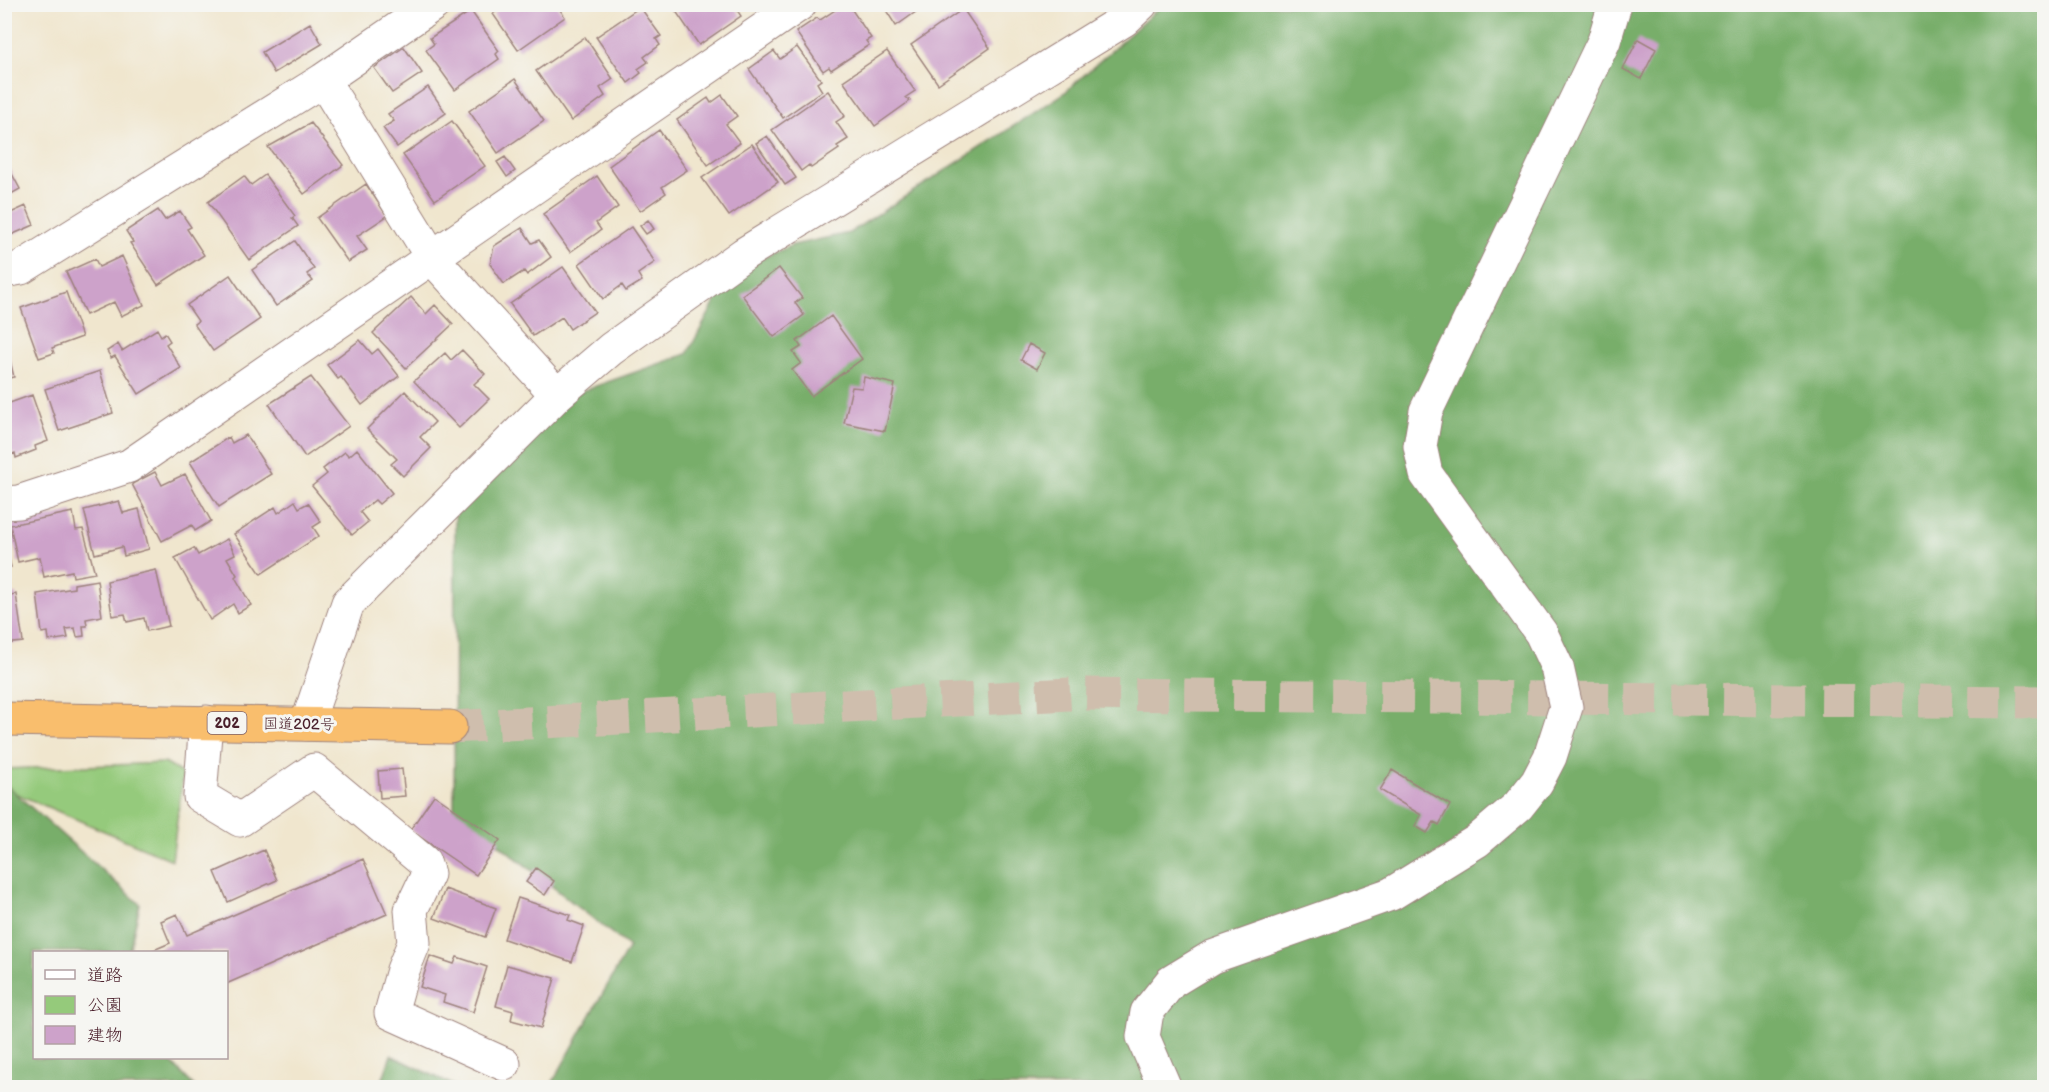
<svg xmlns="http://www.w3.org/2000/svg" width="2049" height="1092" font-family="'Balsamiq Sans','Klee One',sans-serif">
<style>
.green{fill:#95ca7b;stroke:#707453;stroke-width:1.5}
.forest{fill:#78ae6b;stroke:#61664b;stroke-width:1.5}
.building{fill:#cda2ca}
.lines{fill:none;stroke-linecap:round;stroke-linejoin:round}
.highway-tunnel{stroke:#cfbead;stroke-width:33;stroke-dasharray:33 16;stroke-linecap:butt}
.minor-casing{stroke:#9d827c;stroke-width:35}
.highway-casing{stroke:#9d827c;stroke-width:35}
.minor{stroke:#fff;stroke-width:33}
.highway{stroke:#f9be6d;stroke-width:33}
.labels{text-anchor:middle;stroke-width:6;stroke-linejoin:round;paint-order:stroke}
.shield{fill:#f6f6f2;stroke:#7e6067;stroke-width:1.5}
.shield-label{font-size:14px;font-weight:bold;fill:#4a1f2b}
.street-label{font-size:15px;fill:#4a1f2b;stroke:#f6f6f2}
</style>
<rect width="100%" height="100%" fill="#f6f6f2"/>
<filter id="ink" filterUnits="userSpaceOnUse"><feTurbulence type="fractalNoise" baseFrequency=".0167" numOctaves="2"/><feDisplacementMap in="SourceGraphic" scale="12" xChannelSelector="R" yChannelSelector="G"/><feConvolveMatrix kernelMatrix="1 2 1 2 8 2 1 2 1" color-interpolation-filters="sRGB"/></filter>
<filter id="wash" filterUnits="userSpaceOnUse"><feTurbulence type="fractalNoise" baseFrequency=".008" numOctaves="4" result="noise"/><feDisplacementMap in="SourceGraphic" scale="24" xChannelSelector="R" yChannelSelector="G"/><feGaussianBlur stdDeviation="1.35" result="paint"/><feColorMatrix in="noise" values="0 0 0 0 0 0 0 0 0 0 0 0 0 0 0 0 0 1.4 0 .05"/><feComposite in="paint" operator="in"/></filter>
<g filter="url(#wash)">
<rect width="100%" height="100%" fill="#f0e6ce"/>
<path class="green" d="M165 763 183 774 172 860 5 789 4 769Z"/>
<path class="forest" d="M1162 5H2044V1087H550L629 947 454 809 455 511 562 398 687 354 732 271 793 245 849 233 1063 94Z
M5 784 140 904 129 952H34V1058H167L195 1087H5Z
M391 1055 457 1087H380Z"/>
<g id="blocks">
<path class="building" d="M506 4H556L565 17 518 50 493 14Z
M671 4H733L741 16 699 45Z
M836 4H848L871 38 866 41 869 45 831 70 829 67 823 71 796 32 817 18 820 20 838 8Z
M882 4H927L896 26Z
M640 7 661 36 656 39 660 45 644 57 648 62 638 69 641 73 628 83 596 37Z
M963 9 990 48 938 84 911 45Z
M471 11 499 51 496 54 499 59 455 90 426 50 434 44 430 38Z
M310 23 322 44 274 73 262 52Z
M585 37 613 79 600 88 605 96 571 121 536 71Z
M1638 39 1656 49 1641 79 1623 69Z
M404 47 422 73 392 93 374 68Z
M797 47 821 80 817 83 822 91 783 118 749 69 774 51 780 59Z
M887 51 915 91 906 97 910 101 875 126 843 81Z
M515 79 544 121 498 153 469 111Z
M428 87 446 113 397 147 383 128 394 121 388 114Z
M828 91 845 116 836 122 848 139 837 146 839 149 811 168 809 165 801 171 772 130Z
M722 95 737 116 726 124 740 143 708 165 677 120 708 98 711 103Z
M452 121 485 166 435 200 403 155Z
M311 123 343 165 304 194 268 147Z
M659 130 687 170 662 187 666 193 640 211 609 166Z
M767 136 796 178 785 185 756 143Z
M752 144 778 182 729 216 702 178Z
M505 157 515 171 507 177 497 162Z
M4 159 20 189 4 198Z
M265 175 295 216 292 218 298 226 249 260 208 202 244 176 251 185Z
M597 176 618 207 596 223 601 230 570 252 543 214Z
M366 184 387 216 357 236 367 250 348 262 317 218Z
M26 206 34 225 4 238V216Z
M158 210 165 220 180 211 191 227 187 229 204 255 158 285 130 243 133 242 126 231Z
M648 220 654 229 646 234 640 226Z
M631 227 655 262 638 274 642 281 626 291 622 285 603 299 579 264Z
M522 228 532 243 539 240 551 257 527 275 524 271 504 284 490 264 494 246Z
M295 241 314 269 307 274 313 281 276 306 252 270Z
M122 256 144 305 121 316 114 302 86 315 66 272 95 259 99 267Z
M563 267 595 312 570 329 562 317 533 336 510 304Z
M779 268 802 298 795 303 804 315 774 337 742 295Z
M230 275 260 319 213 351 194 324 198 321 187 305Z
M66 292 82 337 52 348 54 353 39 358 21 308Z
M411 297 426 314 435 305 453 324 406 368 373 333Z
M831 316 862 359 811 396 792 370 801 363 793 352 801 347 797 341Z
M157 329 161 336 165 333 170 341 166 344 181 368 139 394 115 356 111 358 107 351 118 344 122 351Z
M4 336 14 377 4 379Z
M360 340 372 354 378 349 399 376 362 405 341 377 338 379 327 365Z
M1029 344 1045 353 1037 369 1021 360Z
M462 350 485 374 474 384 489 399 459 428 414 381 445 353 451 360Z
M100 371 113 413 59 431 45 389Z
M311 377 349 426 305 457 269 404Z
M864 377 895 384 885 431 844 423 852 387 862 388Z
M405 391 435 422 420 437 431 448 403 476 391 464 397 459 367 429Z
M32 395 48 441 35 446 36 450 16 458 15 453 4 457V405Z
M246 435 271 474 219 507 190 462 229 437 232 443Z
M357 449 392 493 379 504 375 500 360 512 368 522 352 535 312 486 327 474 323 469 345 452 349 456Z
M155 472 162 485 185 474 211 521 195 531 192 525 162 541 132 484Z
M119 501 123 513 139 509 149 549 124 556 122 547 95 554 84 510Z
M295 501 299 508 308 503 321 522 313 527 319 536 261 574 234 534 275 507 278 513Z
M73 512 76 530 83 529 95 573 73 577 72 571 44 577 40 557 18 562 10 525Z
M4 536 11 567 4 568Z
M227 539 235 554 227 558 237 575 235 577 251 605 238 613 233 604 210 620 175 558 194 548 198 555Z
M156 570 169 626 147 631 144 618 127 622 125 614 112 616 107 581Z
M97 580 102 616 86 619 87 626H83L84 636 77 637 75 628 66 629 68 638 49 641 48 632 42 633 37 594 74 588V584Z
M16 594 23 642 4 644V596Z
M402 769 405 796 380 798 378 771Z
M1392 770 1450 805 1439 825 1434 822 1427 833 1415 826 1421 815 1380 790Z
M434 795 500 840 476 875 410 830Z
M264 850 277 880 228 902 215 872Z
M363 859 387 914 226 984V952H149L170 943 161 921 177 914 187 935Z
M536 868 554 881 545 895 526 882Z
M445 889 496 908 485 937 434 918Z
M518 898 570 915 568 920 584 926 572 962 504 939Z
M430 956 454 964 457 957 487 967 473 1012 443 1002 445 995 420 987Z
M507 965 555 978 541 1028 511 1020 513 1011 496 1006Z"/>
</g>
</g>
<g filter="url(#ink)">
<use href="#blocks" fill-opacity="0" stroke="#9d827c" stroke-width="1.5"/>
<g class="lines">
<path class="highway-tunnel" d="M450 727 1071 694 2044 702"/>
<defs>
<path id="minor" d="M323 80 433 259 557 395
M4 271 21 268 323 80 434 4
M4 503 19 502 129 466 800 4
M206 722 200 796 240 820 314 770 424 862 428 874 411 910 414 943 403 970 391 1013 504 1064
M307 724 348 603 557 395 611 349 744 254 1124 20 1141 4
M1165 1088 1143 1037 1147 1012 1171 982 1212 957 1391 894 1477 841 1518 806 1537 782 1550 757 1566 707 1557 667 1541 633 1426 474 1420 446 1426 411 1604 41 1615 4"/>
<path id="highway" d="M4 719 450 727"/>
</defs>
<use href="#minor" class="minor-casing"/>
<use href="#highway" class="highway-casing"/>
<use href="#minor" class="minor"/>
<use href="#highway" class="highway"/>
</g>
</g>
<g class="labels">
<rect class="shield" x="207.5" y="712" width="39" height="22" rx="4.5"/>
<g class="shield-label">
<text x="227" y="728">202</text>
</g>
<g class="street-label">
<text transform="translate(299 724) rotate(1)" y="5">国道202号</text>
</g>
</g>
<rect width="2049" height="1092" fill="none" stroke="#f6f6f2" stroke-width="24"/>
<rect x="33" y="951" width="195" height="108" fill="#f6f6f2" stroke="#b1a0a2" stroke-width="1.5"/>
<rect x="45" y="970" width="30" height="9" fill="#ffffff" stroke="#b1a0a2" stroke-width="1.5"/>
<text x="87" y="981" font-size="18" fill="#4a1f2b">道路</text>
<rect x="45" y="996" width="30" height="18" fill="#95ca7b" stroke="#b1a0a2" stroke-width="1.5"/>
<text x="87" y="1011" font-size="18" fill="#4a1f2b">公園</text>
<rect x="45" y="1026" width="30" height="18" fill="#cda2ca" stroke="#b1a0a2" stroke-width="1.5"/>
<text x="87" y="1041" font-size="18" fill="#4a1f2b">建物</text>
</svg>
